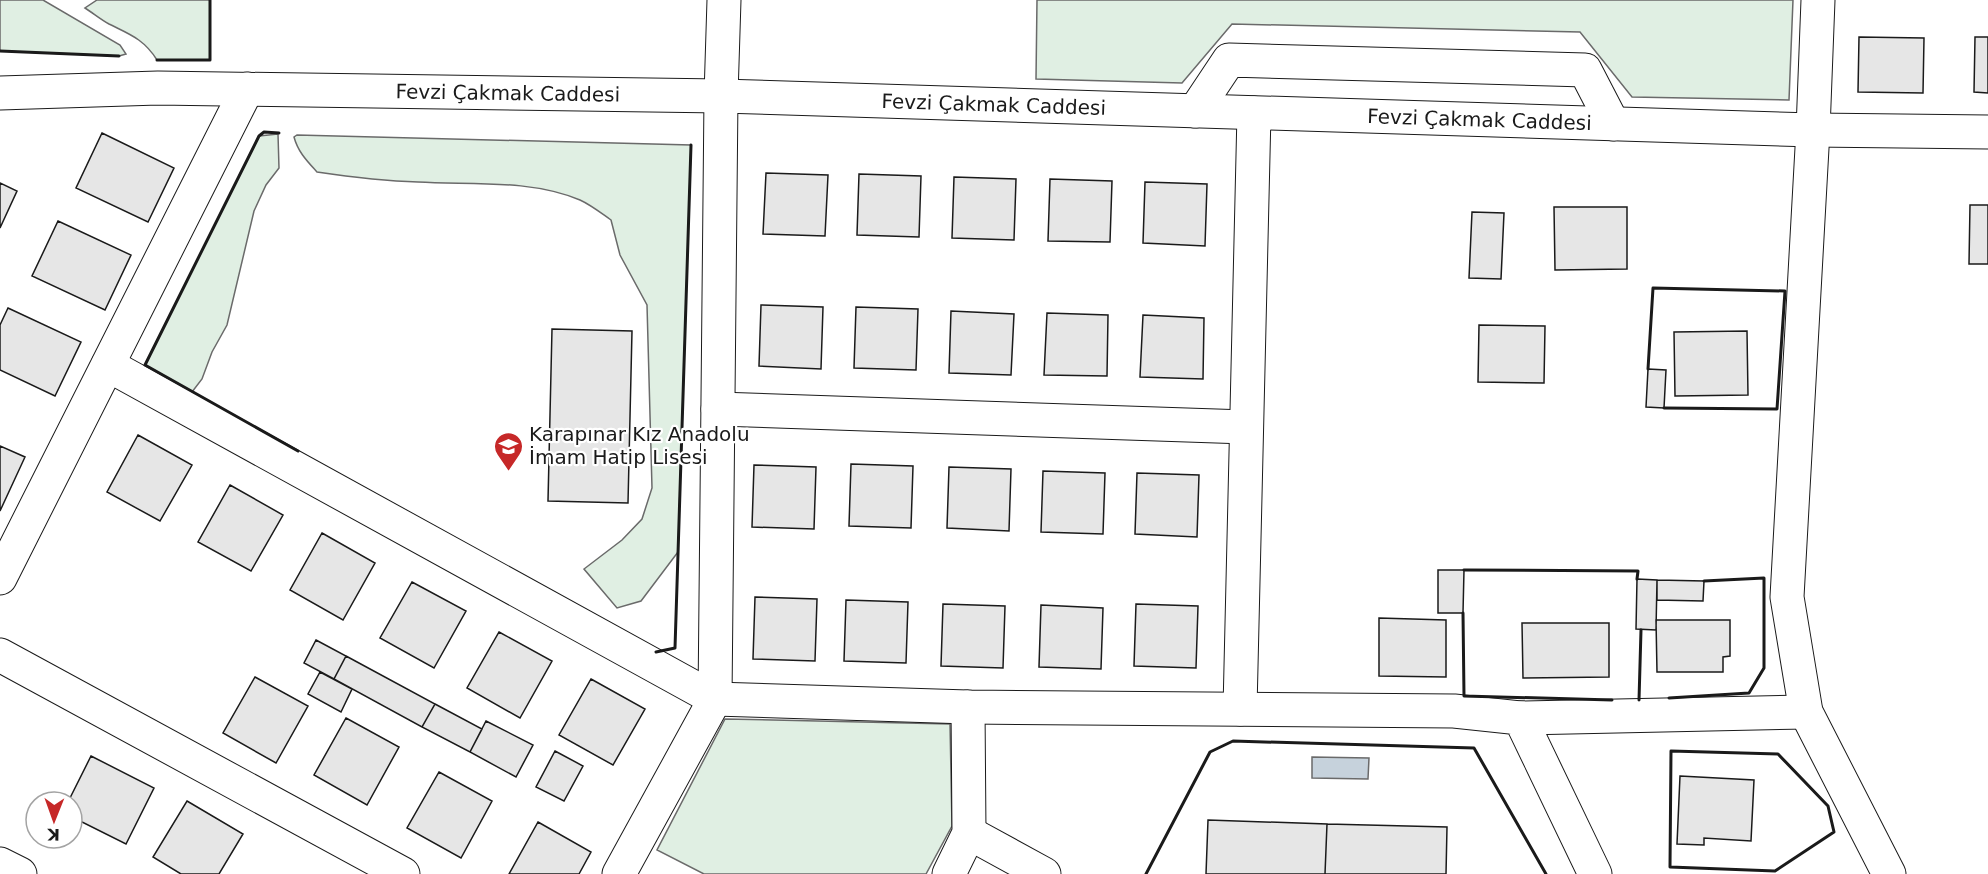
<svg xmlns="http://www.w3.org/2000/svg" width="1988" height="874" font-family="'DejaVu Sans',sans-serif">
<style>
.green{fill:#e0efe3;stroke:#6a6a6a;stroke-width:1.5}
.water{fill:#c6d2dc;stroke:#6a6a6a;stroke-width:1.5}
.building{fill:#e6e6e6;stroke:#1a1a1a;stroke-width:1.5}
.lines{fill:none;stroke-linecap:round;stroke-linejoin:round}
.minor-casing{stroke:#1a1a1a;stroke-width:35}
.highway-casing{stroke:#1a1a1a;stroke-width:35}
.minor{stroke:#fff;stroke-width:33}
.highway{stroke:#fff;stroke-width:33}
.wall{stroke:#1a1a1a;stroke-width:3}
.labels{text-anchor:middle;stroke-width:4.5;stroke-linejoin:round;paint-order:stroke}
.street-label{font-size:20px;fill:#1a1a1a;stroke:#fff}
.poi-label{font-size:20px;fill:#1a1a1a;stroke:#fff;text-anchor:start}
</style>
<rect width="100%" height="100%" fill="#fff"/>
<path class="green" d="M0 0H43L120 45 126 54 119 56 0 51Z
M97 0H210V60H157C144 39 129 34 109 24 100 19 93 13 85 8Z
M1037 0H1793L1789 100 1632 97 1580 32 1232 24 1182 83 1036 79Z
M278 134 279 168 266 185 254 211 227 325 212 352 202 379 192 392 145 365 259 136Z
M297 135 691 145 678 552 641 601 617 608 584 569 622 540 642 519 652 488 647 305 620 255 611 220C601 213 591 205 580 200 530 179 471 185 418 182 384 181 351 177 317 172 307 161 298 152 294 137Z
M725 719 950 724 952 826 926 874H704L657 850Z"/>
<path class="water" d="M1312 757 1369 758 1368 779 1312 778Z"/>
<path class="building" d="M1859 37 1924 38 1923 93 1858 92Z
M1975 37H1988V93L1974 92Z
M102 133 174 168 148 222 76 188Z
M766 173 828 175 825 236 763 234Z
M859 174 921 176 919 237 857 235Z
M954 177 1016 179 1014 240 952 238Z
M1050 179 1112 181 1110 242 1048 241Z
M1145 182 1207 184 1205 246 1143 243Z
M0 183 17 191 0 228Z
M1970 205H1988V264H1969Z
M1554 207H1627V269L1555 270Z
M1472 212 1504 213 1501 279 1469 278Z
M58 221 131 255 105 310 32 276Z
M761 305 823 307 821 369 759 366Z
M856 307 918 309 916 370 854 368Z
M8 308 81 342 55 396 0 370V325Z
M951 311 1014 314 1011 375 949 373Z
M1047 313 1108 315 1107 376 1044 375Z
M1143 315 1204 318 1203 379 1140 377Z
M1479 325 1545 326 1544 383 1478 382Z
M552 329 632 331 628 503 548 501Z
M1747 331 1748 395 1675 396 1674 332Z
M1648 369 1666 370 1664 408 1646 407Z
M138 435 192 465 160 521 107 492Z
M0 446 25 457 0 511Z
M851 464 913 466 911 528 849 526Z
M754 465 816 467 814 529 752 527Z
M949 467 1011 469 1009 531 947 528Z
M1043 471 1105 473 1103 534 1041 532Z
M1137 473 1199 475 1197 537 1135 534Z
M230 485 283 515 251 571 198 542Z
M322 533 375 563 343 620 290 590Z
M1438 570H1464L1463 613H1438Z
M1637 579 1657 580 1656 630 1636 629Z
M1657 580 1704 581 1703 601 1657 600Z
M412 582 466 611 434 668 380 638Z
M755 597 817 599 815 661 753 659Z
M846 600 908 602 906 663 844 661Z
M943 604 1005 606 1003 668 941 666Z
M1136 604 1198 606 1196 668 1134 666Z
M1041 605 1103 608 1101 669 1039 667Z
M1379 618 1446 620V677L1379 676Z
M1656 620H1730V656L1723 657V672H1657Z
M1522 623H1609V677L1523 678Z
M499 632 552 661 520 718 467 688Z
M316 640 346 656 334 679 304 663Z
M346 656 435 704 422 727 334 679Z
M320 672 352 689 341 712 308 694Z
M255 677 308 706 276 763 223 733Z
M591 679 645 709 613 765 559 735Z
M435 704 482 729 470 752 422 727Z
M346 718 399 747 367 805 314 775Z
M486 721 533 745 516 777 470 752Z
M555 751 583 766 564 801 536 787Z
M91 756 154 788 126 844 72 817V802H68Z
M439 772 492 801 461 858 407 828Z
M1680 776 1754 780 1751 841 1704 838V845L1677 844Z
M187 801 243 834 219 874H181L153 857Z
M1208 820 1327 824 1325 874H1206Z
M538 822 591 852 579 874H509Z
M1327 824 1447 827 1446 874H1325Z"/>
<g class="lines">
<defs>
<g id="minor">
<path d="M1818 0 1813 130 1787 597 1806 712 1889 874"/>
<path id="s1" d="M0 93 158 88 721 96 1813 130 1988 132"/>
<path d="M1195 111 1229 60 1585 70 1613 124"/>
<path d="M108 365 715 699 968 707 1454 711 1520 718 1595 874"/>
<path d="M718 409 1246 427"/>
<path d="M0 578 247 89"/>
<path d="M0 655 403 874"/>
<path d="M1240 709 1254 113"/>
<path d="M1520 718 1806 712"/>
<path d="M969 833 1044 874"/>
<path d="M619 874 715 699 721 96 724 0"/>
<path d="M949 874 969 833 968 707"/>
</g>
<path id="highway" d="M0 864 20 874"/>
</defs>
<use href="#minor" class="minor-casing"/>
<use href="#highway" class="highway-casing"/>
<use href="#minor" class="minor"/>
<use href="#highway" class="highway"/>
<path class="wall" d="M0 51 119 56
M157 60H210V0
M279 133 264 132 259 136 145 365 298 451
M1648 369 1653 288 1785 291 1777 409 1664 408
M1464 570 1638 571 1637 579
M1463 613 1464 696 1612 700
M656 652 675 648 691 145
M1669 698 1749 693 1764 668V578L1704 581
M1639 700 1641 630
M1671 751 1778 754 1828 806 1834 832 1775 871 1670 867Z
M1146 874 1210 752 1233 741 1474 748 1546 874"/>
</g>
<defs>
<symbol id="school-pin" viewBox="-11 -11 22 30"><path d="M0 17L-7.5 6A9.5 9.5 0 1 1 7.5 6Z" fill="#c62828" stroke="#fff"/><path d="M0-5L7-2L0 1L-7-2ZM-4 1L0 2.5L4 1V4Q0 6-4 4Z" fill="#fff"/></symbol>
</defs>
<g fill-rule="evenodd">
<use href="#school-pin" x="492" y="430" width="33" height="45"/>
</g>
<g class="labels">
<g class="street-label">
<text dy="7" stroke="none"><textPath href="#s1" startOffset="508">Fevzi Çakmak Caddesi</textPath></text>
<text dy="7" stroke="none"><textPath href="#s1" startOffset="994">Fevzi Çakmak Caddesi</textPath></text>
<text dy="7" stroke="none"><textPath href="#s1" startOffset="1480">Fevzi Çakmak Caddesi</textPath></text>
</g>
<g class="poi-label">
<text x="529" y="441">Karapınar Kız Anadolu<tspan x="529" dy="23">İmam Hatip Lisesi</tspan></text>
</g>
</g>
<g transform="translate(54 820) rotate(181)"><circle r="28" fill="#ffffff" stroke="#a3a3a3" stroke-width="1.5"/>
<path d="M0-4.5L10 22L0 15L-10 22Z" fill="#c62828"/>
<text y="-9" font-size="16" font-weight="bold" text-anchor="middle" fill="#1a1a1a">K</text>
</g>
</svg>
